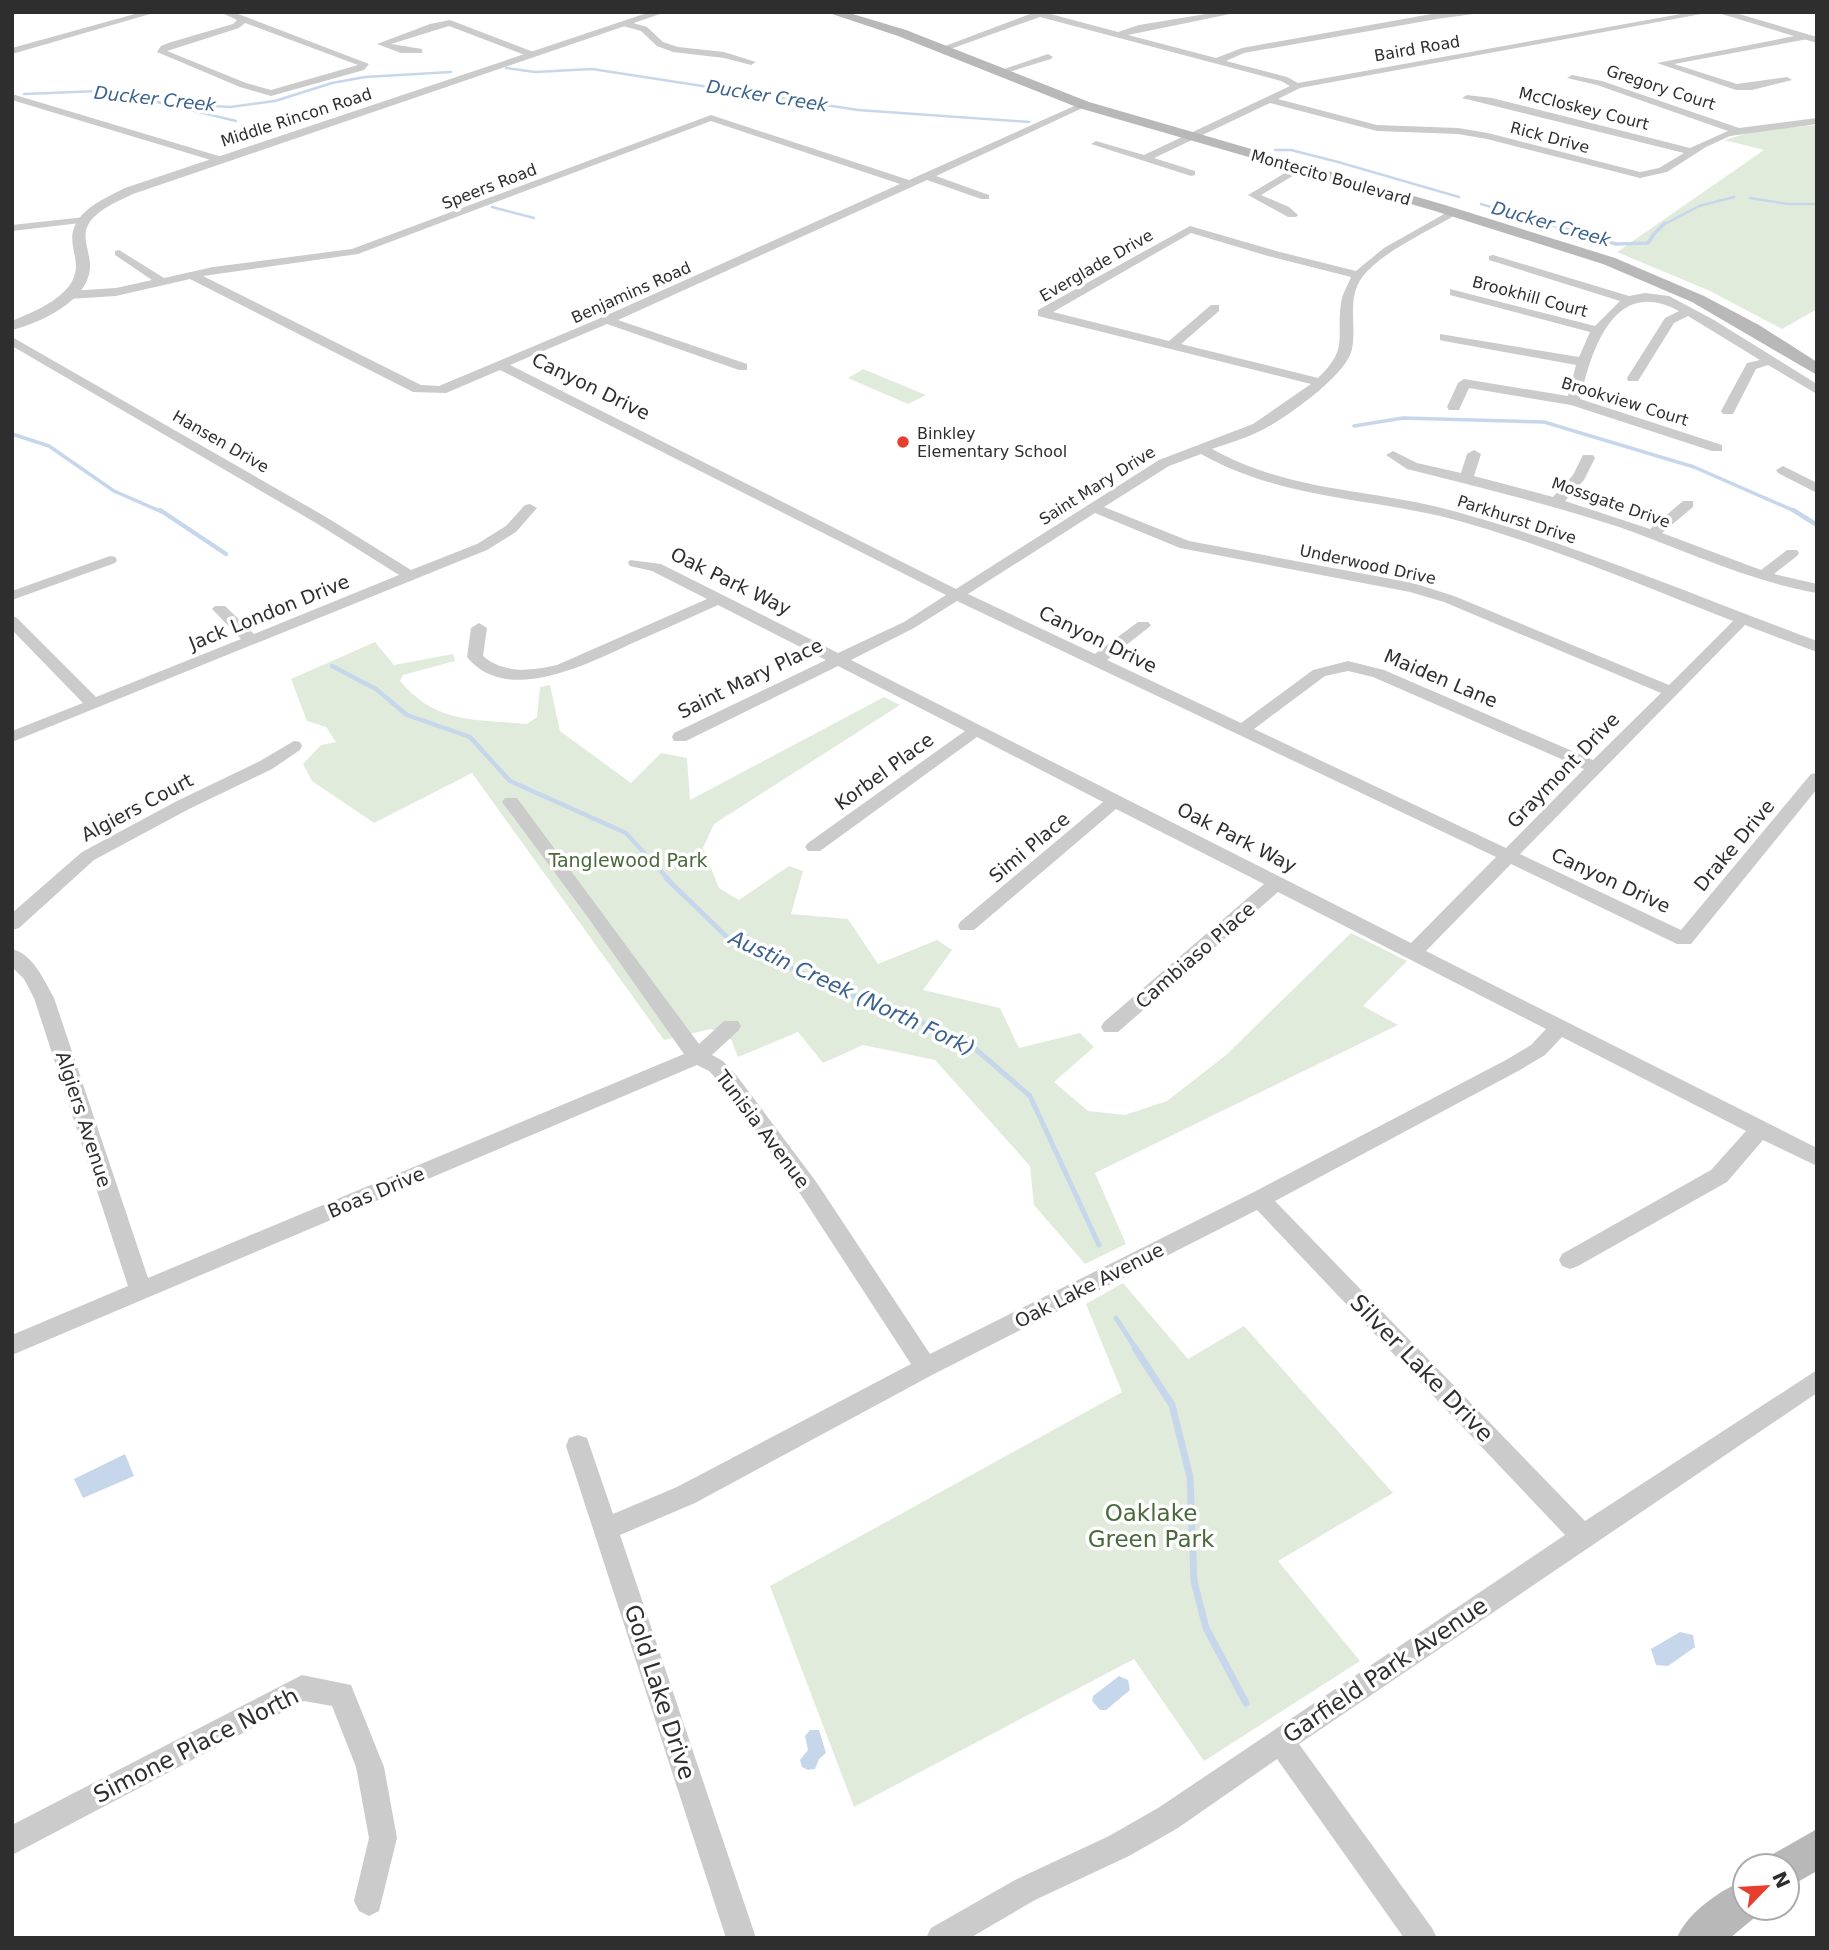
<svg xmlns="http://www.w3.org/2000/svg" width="1829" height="1950" font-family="'DejaVu Sans',sans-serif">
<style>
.green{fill:#e1ebdb}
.water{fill:#c7d7eb}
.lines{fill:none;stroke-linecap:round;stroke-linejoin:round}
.stream-far4{stroke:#c7d7eb;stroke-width:2.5}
.stream-far3{stroke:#c7d7eb;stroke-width:3.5}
.stream-far2{stroke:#c7d7eb;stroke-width:4.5}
.stream-far1{stroke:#c7d7eb;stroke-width:5}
.stream{stroke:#c7d7eb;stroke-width:7}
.minor{fill:#cbcbcb;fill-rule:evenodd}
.tertiary{fill:#cbcbcb;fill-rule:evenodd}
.secondary{fill:#b8b8b8;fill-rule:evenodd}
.poi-dot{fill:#e63f2e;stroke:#fff;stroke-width:2.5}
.labels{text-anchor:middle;stroke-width:7;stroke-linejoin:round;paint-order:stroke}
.far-street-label{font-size:16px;fill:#2e2e2e;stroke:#fff}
.far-poi-label{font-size:16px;fill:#2e2e2e;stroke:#fff;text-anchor:start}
.far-water-label{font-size:18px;font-style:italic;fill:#3b6190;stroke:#fff}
.street-label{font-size:19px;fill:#2e2e2e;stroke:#fff}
.park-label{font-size:19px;fill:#49693b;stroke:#fff}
.water-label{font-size:21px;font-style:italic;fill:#3b6190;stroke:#fff}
.near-street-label{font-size:23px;fill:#2e2e2e;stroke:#fff}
.near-park-label{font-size:23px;fill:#49693b;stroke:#fff}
</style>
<rect width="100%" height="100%" fill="#fff"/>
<path class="green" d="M1817 125V309L1782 329 1710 291 1617 252 1764 150 1724 140 1756 131Z
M863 369 926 395 908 404 848 378Z
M375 642 394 665 453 654 455 661 403 675 400 681C436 724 475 719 527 724L537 717 540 687 550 685 560 731 631 783 661 753 687 758 690 800 884 697 900 705 714 824 703 848 719 888 739 900 789 866 803 871 791 914 848 919 878 964 937 940 952 950 923 990 1000 1008 1019 1048 1080 1033 1094 1047 1054 1082 1088 1111 1125 1115 1167 1101 1226 1055 1351 933 1407 961 1363 1006 1398 1025 1095 1173 1126 1244 1085 1264 1034 1205 1030 1166 935 1060 863 1045 823 1063 798 1032 738 1057 731 1039 711 1029 664 1040 472 773 374 823 312 781 303 764 321 745 336 742 326 727 307 721 291 679Z
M1123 1283 1188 1359 1244 1326 1393 1493 1278 1561 1360 1661 1204 1761 1134 1659 854 1807 770 1586 1122 1392 1086 1304Z"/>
<path class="water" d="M125 1454 134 1476 83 1498 74 1479Z
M1680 1632 1693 1635 1695 1647 1668 1666 1656 1665 1651 1649Z
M1119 1676 1128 1680 1130 1690 1106 1710H1100L1092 1701 1093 1696Z
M810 1730H819L826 1753 819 1759 815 1769 808 1770 802 1767 800 1760 808 1750 805 1736Z"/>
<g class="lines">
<path class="stream-far4" d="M506 68 535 72 592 69 858 110 1029 122
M24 94 100 91 162 103 230 107 275 101 332 83 365 77 451 72
M178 107 236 121
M1275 150H1291L1338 162 1459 197
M1750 198 1788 204H1817
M1481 204 1552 225
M492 207 534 218
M1663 225 1699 206 1734 197"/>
<path class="stream-far3" d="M1546 223 1616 244 1648 243 1653 235 1665 223
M1354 426 1403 418 1544 422 1694 467 1797 512
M12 434 49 446 114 491 162 512"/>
<path class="stream-far2" d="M160 510 226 554
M1793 510 1817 525
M332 666 376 689 407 715 470 737 510 781 626 833 668 879"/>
<path class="stream-far1" d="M666 878 728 938 844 993 901 1013 972 1046 1030 1096 1099 1245
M1116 1318 1136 1349"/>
<path class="stream" d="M1135 1348 1172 1405 1190 1477 1194 1581 1206 1628 1246 1703"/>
<path class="minor" d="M142 12H157L12 54V48Z
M220 12H233L369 64 364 70 271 96 240 87 157 52 161 46 168 43 233 24 237 20ZM245 23 358 65 271 90 246 83 167 51 239 28Z
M1028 12H1043L1118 32 1139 25 1218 12H1240L1128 35 1216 58 1242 48 1437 13 1488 12 1437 19 1244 53 1226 61 1287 77 1298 83 1692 12H1712L1300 88 1278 99 1377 125 1458 128 1488 133 1640 172 1659 168 1684 153 1462 98 1467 95 1492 98 1690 148 1728 131 1597 85 1567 78 1572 75 1602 81 1739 128 1817 118V124L1730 136 1706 147 1667 172 1640 178 1487 139 1458 134 1377 131 1270 103 1154 158 1195 171V175L1191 176 1091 144 1096 141 1144 155 1290 86 1281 81 1040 17 945 51 937 49 1030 14Z
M450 20 536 53 538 55 530 57 449 26 391 44 422 49V53H401L377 44 430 24Z
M626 21 647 27 663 42 678 47 724 52 756 62 751 65 724 58 673 52 657 46 641 31 623 26 622 24Z
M1805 34 1808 35V39L1674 64 1737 84 1787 77 1792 80 1752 90H1736L1657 63Z
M1048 54 1053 57 1051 59 1009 72 1004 69Z
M12 94 222 157 223 159 214 161 12 100Z
M1081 103 1089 105 936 176 989 195V199H981L927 180 618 320 747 364V370H739L607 324 510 365 956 589 1159 460 1253 424 1311 384 1038 316V310L1190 226 1276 251 1356 271 1384 248 1453 209 1457 210V214C1429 231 1383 251 1363 276 1346 298 1357 325 1352 349 1347 375 1286 418 1262 430 1247 438 1229 443 1212 449 1294 494 1372 488 1457 512 1580 546 1698 597 1817 641V652L1745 625 1520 854 1681 930 1811 774 1817 773V789L1691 944H1677L1511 864 1426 951 1817 1148V1166L1763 1140 1727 1182 1578 1266 1570 1269 1562 1266 1559 1260 1562 1254 1711 1170 1746 1131 1562 1037 1545 1055 1520 1070 1275 1201 1585 1521 1817 1370V1393L1299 1744 1432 1928 1437 1938H1404L1277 1759 1178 1828 1129 1856 1035 1900 970 1938H926L931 1928 1015 1880 1109 1836 1158 1808 1565 1535 1257 1210 934 1374 695 1503 620 1535 756 1938H726L566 1446 569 1438 578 1435 587 1438 613 1514 677 1487 911 1364 801 1195 723 1086 709 1071 697 1065 12 1355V1335L128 1286 34 998 24 979 12 967V949C33 954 44 980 54 998L148 1278 684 1054 584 912 505 806 502 802 505 798H517L699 1044 724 1021H738L741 1026 738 1031 712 1055 723 1061 737 1076 817 1183 930 1354 1252 1193 1506 1060 1531 1045 1546 1029 1278 892 1118 1032H1104L1101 1027 1104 1022 1264 884 1116 809 974 930H960L958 926 960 922 1103 802 977 737 820 851H808L805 847 808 843 965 731 838 666 686 741H674L672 737 674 733 826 660 718 605C691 617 663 630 635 642 591 662 507 707 467 657L471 628 479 623 487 628 483 656C504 674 532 671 557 665L707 599 652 571 630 566 628 563 630 560 661 564 838 653 904 622 946 595 500 370 446 393 413 392 190 279 116 296 69 299 63 295 69 291 116 288 152 280 115 255V251L119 250 164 278 213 267 352 249 711 115 909 180ZM711 121 900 184 596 320 439 386 421 385 203 276 358 254ZM1191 233 1268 256 1351 277C1348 285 1342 294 1341 303 1336 340 1349 348 1318 378L1181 344 1219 311V305H1211L1169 341 1053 312ZM1201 454C1281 499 1366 497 1452 519 1548 545 1640 585 1733 621L1669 685 1454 596 1413 583 1189 541 1104 507 1169 466ZM1095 513 1180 548 1410 592 1444 602 1661 693 1593 760 1384 670 1348 661 1313 670 1241 723 1107 660 1148 628 1151 625 1148 622H1138L1095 654 968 594ZM957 601 1496 857 1411 943 851 660 914 628ZM1348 671 1373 677 1584 769 1506 848 1254 729 1325 676Z
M1297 166 1306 168 1261 195 1289 207 1298 215 1296 217H1288L1248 195Z
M85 217 89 218V222L12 231V225Z
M1493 255 1629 296 1645 293 1669 296 1714 320 1817 384V394L1768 365 1756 369 1733 414H1723L1721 411 1747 363 1760 360 1688 316 1674 323 1638 381H1628L1627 378 1665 318 1679 311C1614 276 1592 349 1580 399L1722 445V451H1712L1571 405 1469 388 1459 410H1449L1447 407 1458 383 1464 379 1568 396 1576 365 1444 341 1440 340V334L1579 357 1590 332 1450 295V289L1595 326 1620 301 1489 260V256Z
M12 337 326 517 411 570 477 544 506 526 525 505 530 504 537 508 516 532 487 550 12 742V731L83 703 12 630V616L17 618 96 697 241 639 215 612 212 609 215 606H225L254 634 399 575 316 523 12 346Z
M1474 450 1481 454 1474 476 1553 497 1573 475 1583 455H1593L1595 458 1584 480 1565 501 1650 529 1683 501H1693V507L1662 533 1761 570 1787 550H1797L1799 553 1797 556 1774 574 1817 584V593C1748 581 1685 550 1619 527 1549 504 1478 487 1407 469L1386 455 1393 451 1417 463 1461 473 1467 454Z
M1783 466 1817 483V493L1778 473 1776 470Z
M110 556 115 557 117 560 115 563 12 600V591Z
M294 741 300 742 302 746 300 750 272 769 189 809 94 860 19 928 12 930V913L82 852 177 801 260 761Z
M302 1675 351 1685 384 1767 397 1838 379 1911 369 1916 359 1911 354 1901 369 1838 356 1767 332 1706 304 1701 12 1855V1825Z"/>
<path class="tertiary" d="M650 12H666L133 194C119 201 97 209 88 225 81 239 91 253 90 268 88 301 40 323 12 330V321C35 311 75 296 76 267 76 254 69 241 74 228 82 207 106 198 125 188Z
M1715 12H1732L1817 37V43Z"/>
<path class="secondary" d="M826 12H846L906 30 1089 102 1445 205 1615 258 1704 296 1759 325 1817 362V375L1692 302 1603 264 1435 211 1079 108 898 36Z
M1817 1829V1871L1787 1888V1866H1768L1773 1854Z
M1745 1880V1908H1762L1759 1914 1730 1938H1677C1687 1913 1720 1890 1745 1880Z"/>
</g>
<circle class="poi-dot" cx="903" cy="442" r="7"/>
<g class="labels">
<g class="far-street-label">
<text transform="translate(1417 48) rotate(-10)" y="6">Baird Road</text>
<text transform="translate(1661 87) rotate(18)" y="6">Gregory Court</text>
<text transform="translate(1584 108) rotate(14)" y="6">McCloskey Court</text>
<text transform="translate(296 117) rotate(-18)" y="6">Middle Rincon Road</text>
<text transform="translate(1550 137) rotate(15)" y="6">Rick Drive</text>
<text transform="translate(1331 177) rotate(16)" y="6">Montecito Boulevard</text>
<text transform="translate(489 186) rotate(-21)" y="6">Speers Road</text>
<text transform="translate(1096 265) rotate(-30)" y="6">Everglade Drive</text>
<text transform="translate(631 292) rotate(-24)" y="6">Benjamins Road</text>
<text transform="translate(1530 296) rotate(15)" y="6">Brookhill Court</text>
<text transform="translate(1625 401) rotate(17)" y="6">Brookview Court</text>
<text transform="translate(221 441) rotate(30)" y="6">Hansen Drive</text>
<text transform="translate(1097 485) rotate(-32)" y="6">Saint Mary Drive</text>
<text transform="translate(1611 502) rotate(19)" y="6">Mossgate Drive</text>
<text transform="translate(1517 519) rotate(18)" y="6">Parkhurst Drive</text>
<text transform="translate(1368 564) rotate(12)" y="6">Underwood Drive</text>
</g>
<g class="far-poi-label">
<text x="917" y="439">Binkley<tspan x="917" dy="18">Elementary School</tspan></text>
</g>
<g class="far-water-label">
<text transform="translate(767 96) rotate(9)" y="6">Ducker Creek</text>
<text transform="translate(155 99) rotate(6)" y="6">Ducker Creek</text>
<text transform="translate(1551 224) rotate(16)" y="6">Ducker Creek</text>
</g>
<g class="street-label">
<text transform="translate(591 386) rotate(26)" y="7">Canyon Drive</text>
<text transform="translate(731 581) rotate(26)" y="7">Oak Park Way</text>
<text transform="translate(269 612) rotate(-22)" y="7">Jack London Drive</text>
<text transform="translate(1098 639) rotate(26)" y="7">Canyon Drive</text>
<text transform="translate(750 678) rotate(-26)" y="7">Saint Mary Place</text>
<text transform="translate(1441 678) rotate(23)" y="7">Maiden Lane</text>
<text transform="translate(1563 770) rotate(-46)" y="7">Graymont Drive</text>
<text transform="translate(884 771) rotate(-36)" y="7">Korbel Place</text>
<text transform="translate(137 807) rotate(-28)" y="7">Algiers Court</text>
<text transform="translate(1237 837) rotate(27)" y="7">Oak Park Way</text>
<text transform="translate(1734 845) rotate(-50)" y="7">Drake Drive</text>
<text transform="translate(1029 847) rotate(-40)" y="7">Simi Place</text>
<text transform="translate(1611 880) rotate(25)" y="7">Canyon Drive</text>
<text transform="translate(1195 955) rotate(-41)" y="7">Cambiaso Place</text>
<text transform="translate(84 1119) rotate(72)" y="7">Algiers Avenue</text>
<text transform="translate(763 1129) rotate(53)" y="7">Tunisia Avenue</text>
<text transform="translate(376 1192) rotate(-23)" y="7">Boas Drive</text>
<text transform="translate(1089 1285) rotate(-27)" y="7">Oak Lake Avenue</text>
</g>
<g class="park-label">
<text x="628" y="867">Tanglewood Park</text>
</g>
<g class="water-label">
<text transform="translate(852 993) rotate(25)" y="7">Austin Creek (North Fork)</text>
</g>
<g class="near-street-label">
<text transform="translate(1422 1368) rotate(46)" y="8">Silver Lake Drive</text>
<text transform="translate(1385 1670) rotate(-34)" y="8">Garfield Park Avenue</text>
<text transform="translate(660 1692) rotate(72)" y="8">Gold Lake Drive</text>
<text transform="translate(196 1745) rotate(-27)" y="8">Simone Place North</text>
</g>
<g class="near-park-label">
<text x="1151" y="1521">Oaklake<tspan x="1151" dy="26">Green Park</tspan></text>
</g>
</g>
<rect width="1829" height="1950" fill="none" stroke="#2e2e2e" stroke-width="28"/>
<g transform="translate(1766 1887) rotate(65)"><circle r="33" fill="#ffffff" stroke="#ababab" stroke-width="2"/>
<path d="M0-5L12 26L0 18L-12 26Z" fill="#e63f2e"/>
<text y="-10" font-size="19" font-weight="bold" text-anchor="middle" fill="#2e2e2e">N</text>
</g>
</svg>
